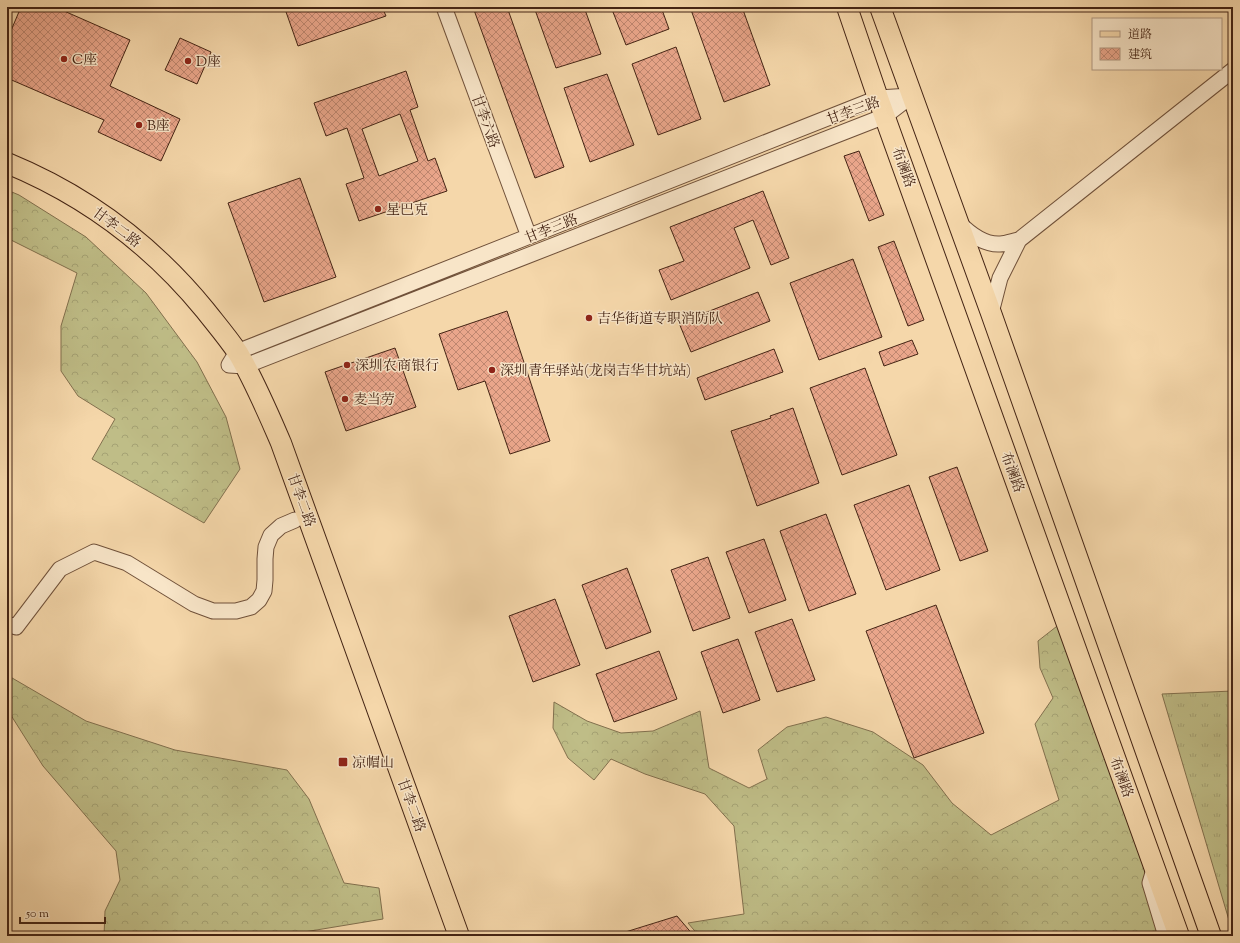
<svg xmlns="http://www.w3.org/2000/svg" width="1240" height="943" font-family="'Sorts Mill Goudy','Noto Serif SC',serif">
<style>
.grass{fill:url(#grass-tufts);stroke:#82704e}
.forest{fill:url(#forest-crowns);stroke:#82704e}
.building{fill:url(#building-cross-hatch);stroke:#442414;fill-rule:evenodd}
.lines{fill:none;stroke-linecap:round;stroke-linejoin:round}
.minor-casing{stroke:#70513a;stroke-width:17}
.major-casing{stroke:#442414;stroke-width:22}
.minor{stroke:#f8e5c8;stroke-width:15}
.major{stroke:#f5d7aa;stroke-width:20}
.poi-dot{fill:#8f2418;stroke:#f8e5c8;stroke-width:1.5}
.labels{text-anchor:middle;stroke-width:3;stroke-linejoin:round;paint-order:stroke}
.poi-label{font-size:14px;fill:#442414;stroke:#f8e5c8;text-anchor:start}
.street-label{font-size:14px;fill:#442414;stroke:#f8e5c8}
</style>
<defs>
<pattern id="grass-tufts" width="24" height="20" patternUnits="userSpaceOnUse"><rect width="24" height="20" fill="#bfbd87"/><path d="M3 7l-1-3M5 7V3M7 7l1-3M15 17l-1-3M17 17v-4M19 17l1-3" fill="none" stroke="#a5a274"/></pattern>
<pattern id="forest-crowns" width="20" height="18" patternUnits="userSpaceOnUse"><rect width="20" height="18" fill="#bfbd87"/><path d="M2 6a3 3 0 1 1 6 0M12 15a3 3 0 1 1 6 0" fill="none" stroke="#a5a274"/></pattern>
<pattern id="building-cross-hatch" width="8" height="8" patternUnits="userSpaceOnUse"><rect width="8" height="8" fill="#eaa68b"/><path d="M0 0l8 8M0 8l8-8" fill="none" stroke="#bf8770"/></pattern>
</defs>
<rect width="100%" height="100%" fill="#f5d7aa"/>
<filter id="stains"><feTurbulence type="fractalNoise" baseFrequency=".005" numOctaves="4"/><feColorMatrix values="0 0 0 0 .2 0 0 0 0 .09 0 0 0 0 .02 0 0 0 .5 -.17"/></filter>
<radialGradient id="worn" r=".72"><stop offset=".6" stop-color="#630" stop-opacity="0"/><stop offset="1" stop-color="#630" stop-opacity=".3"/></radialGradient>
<path class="grass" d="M1233 691V927H1231L1162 694Z"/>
<path class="forest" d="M7 190 19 195 86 237 146 293 197 362 226 417 240 469 204 523 92 459 115 419 78 396 61 371V326L77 273 7 238Z
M1061 623 1168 936H699L688 923 744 914 734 826 705 794 645 774 611 759 594 780 568 758 553 728 554 702 587 721 621 733 653 731 700 711 709 768 749 788 767 779 758 750 787 727 826 717 873 732 923 765 952 803 991 835 1059 800 1035 724 1053 698 1040 668 1038 641Z
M7 675 86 721 175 750 287 770 309 799 344 883 379 888 383 919 280 936H104L105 911 120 880 116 851 43 766 7 709Z"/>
<path class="building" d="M21 7H55L130 40 110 86 180 119 161 161 98 132 104 120 7 78V40Z
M292 7H382L386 16 298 46 285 9Z
M482 7H507L564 167 535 178 474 10Z
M534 7H584L601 54 556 68Z
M611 7H661L669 29 626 45Z
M690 7H742L770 85 724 102Z
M180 38 211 52 197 84 165 70Z
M676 47 701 119 658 135 632 64Z
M406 71 418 107 410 110 428 161 435 158 447 191 359 221 346 184 364 178 347 128 326 136 314 103ZM400 114 418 161 379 176 362 129Z
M607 74 634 145 590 162 564 88Z
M859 151 884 215 869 221 844 156Z
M300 178 336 277 264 302 228 203Z
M763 191 789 258 771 265 753 220 734 228 750 268 671 300 659 270 684 261 670 227Z
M894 241 924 320 908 326 878 247Z
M853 259 882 337 819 360 790 283Z
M758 292 770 321 691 352 679 323Z
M507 311 550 441 510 454 485 381 458 390 439 334Z
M912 340 918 354 884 366 879 352Z
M395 348 416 407 346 431 325 372Z
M774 349 783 372 705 400 697 378Z
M865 368 897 455 842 475 810 388Z
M793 408 819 483 757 506 731 431 771 418 770 416Z
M957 467 988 551 960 561 929 477Z
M909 485 940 570 886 590 854 505Z
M826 514 856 594 809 611 780 531Z
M764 539 786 600 749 613 726 552Z
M708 557 730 618 693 631 671 570Z
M627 568 651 632 606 649 582 585Z
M555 599 580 665 533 682 509 616Z
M936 605 984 733 914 758 866 631Z
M792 619 815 680 777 692 755 632Z
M738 639 760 700 723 713 701 652Z
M659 651 677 699 614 722 596 674Z
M677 916 694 936H619V934Z"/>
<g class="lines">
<defs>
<path id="minor" d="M444 7 528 234
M911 96 885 116 245 366 229 365 237 352 878 98Z
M959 223C970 234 984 245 1000 244 1006 244 1013 241 1019 240
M991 313 1000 278 1019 240 1233 70
M7 624 16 627 60 569 94 552 127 563 194 604 213 611H236L251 607 259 600 264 591 265 580V559L266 547 271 535 281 526 295 520
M1153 873 1150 883 1166 936"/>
<path id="major" d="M847 7 878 98 1179 936
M880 7 991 313 1211 936
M7 163C85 195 151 244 205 310 216 324 228 338 238 353 255 382 268 413 281 443L459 936"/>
</defs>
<use href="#minor" class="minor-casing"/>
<use href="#major" class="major-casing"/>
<use href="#minor" class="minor"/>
<use href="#major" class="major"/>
</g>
<g class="poi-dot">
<circle cx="64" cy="59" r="4"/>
<circle cx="188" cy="61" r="4"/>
<circle cx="139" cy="125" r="4"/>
<circle cx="378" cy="209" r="4"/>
<circle cx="589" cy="318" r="4"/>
<circle cx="347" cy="365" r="4"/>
<circle cx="492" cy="370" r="4"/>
<circle cx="345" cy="399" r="4"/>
<rect x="338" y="757" width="10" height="10" rx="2"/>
</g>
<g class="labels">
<g class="poi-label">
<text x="72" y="64">C座</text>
<text x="196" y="66">D座</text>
<text x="147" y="130">B座</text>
<text x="386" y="214">星巴克</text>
<text x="597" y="323">吉华街道专职消防队</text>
<text x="355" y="370">深圳农商银行</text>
<text x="500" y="375">深圳青年驿站(龙岗吉华甘坑站)</text>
<text x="353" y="404">麦当劳</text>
<text x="352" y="767">凉帽山</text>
</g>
<g class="street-label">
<text transform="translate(853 110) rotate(-20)" y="5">甘李三路</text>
<text transform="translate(486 121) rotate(70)" y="5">甘李六路</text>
<text transform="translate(904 167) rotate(70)" y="5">布澜路</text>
<text transform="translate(117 227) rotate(37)" y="5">甘李二路</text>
<text transform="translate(551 228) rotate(-22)" y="5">甘李三路</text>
<text transform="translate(1013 472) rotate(70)" y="5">布澜路</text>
<text transform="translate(302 500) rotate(70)" y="5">甘李二路</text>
<text transform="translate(1122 777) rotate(70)" y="5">布澜路</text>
<text transform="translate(412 805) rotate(70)" y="5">甘李二路</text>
</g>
</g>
<rect width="1240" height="943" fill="none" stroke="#f5d7aa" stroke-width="24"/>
<rect x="8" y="8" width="1224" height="927" fill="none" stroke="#442414" stroke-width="2"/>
<rect x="12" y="12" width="1216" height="919" fill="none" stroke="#442414"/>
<rect x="1092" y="18" width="130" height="52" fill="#f8e5c8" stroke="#b09880"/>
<rect x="1100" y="31" width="20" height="6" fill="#f5d7aa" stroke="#b09880"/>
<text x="1128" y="38" font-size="12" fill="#442414">道路</text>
<rect x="1100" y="48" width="20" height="12" fill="url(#building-cross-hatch)" stroke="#b09880"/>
<text x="1128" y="58" font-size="12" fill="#442414">建筑</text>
<path d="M20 917v6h85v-6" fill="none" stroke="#442414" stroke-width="2"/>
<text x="26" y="917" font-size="12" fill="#442414" stroke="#f8e5c8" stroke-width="3" paint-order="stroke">50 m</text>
<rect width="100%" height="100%" filter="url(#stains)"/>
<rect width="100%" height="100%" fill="url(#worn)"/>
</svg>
